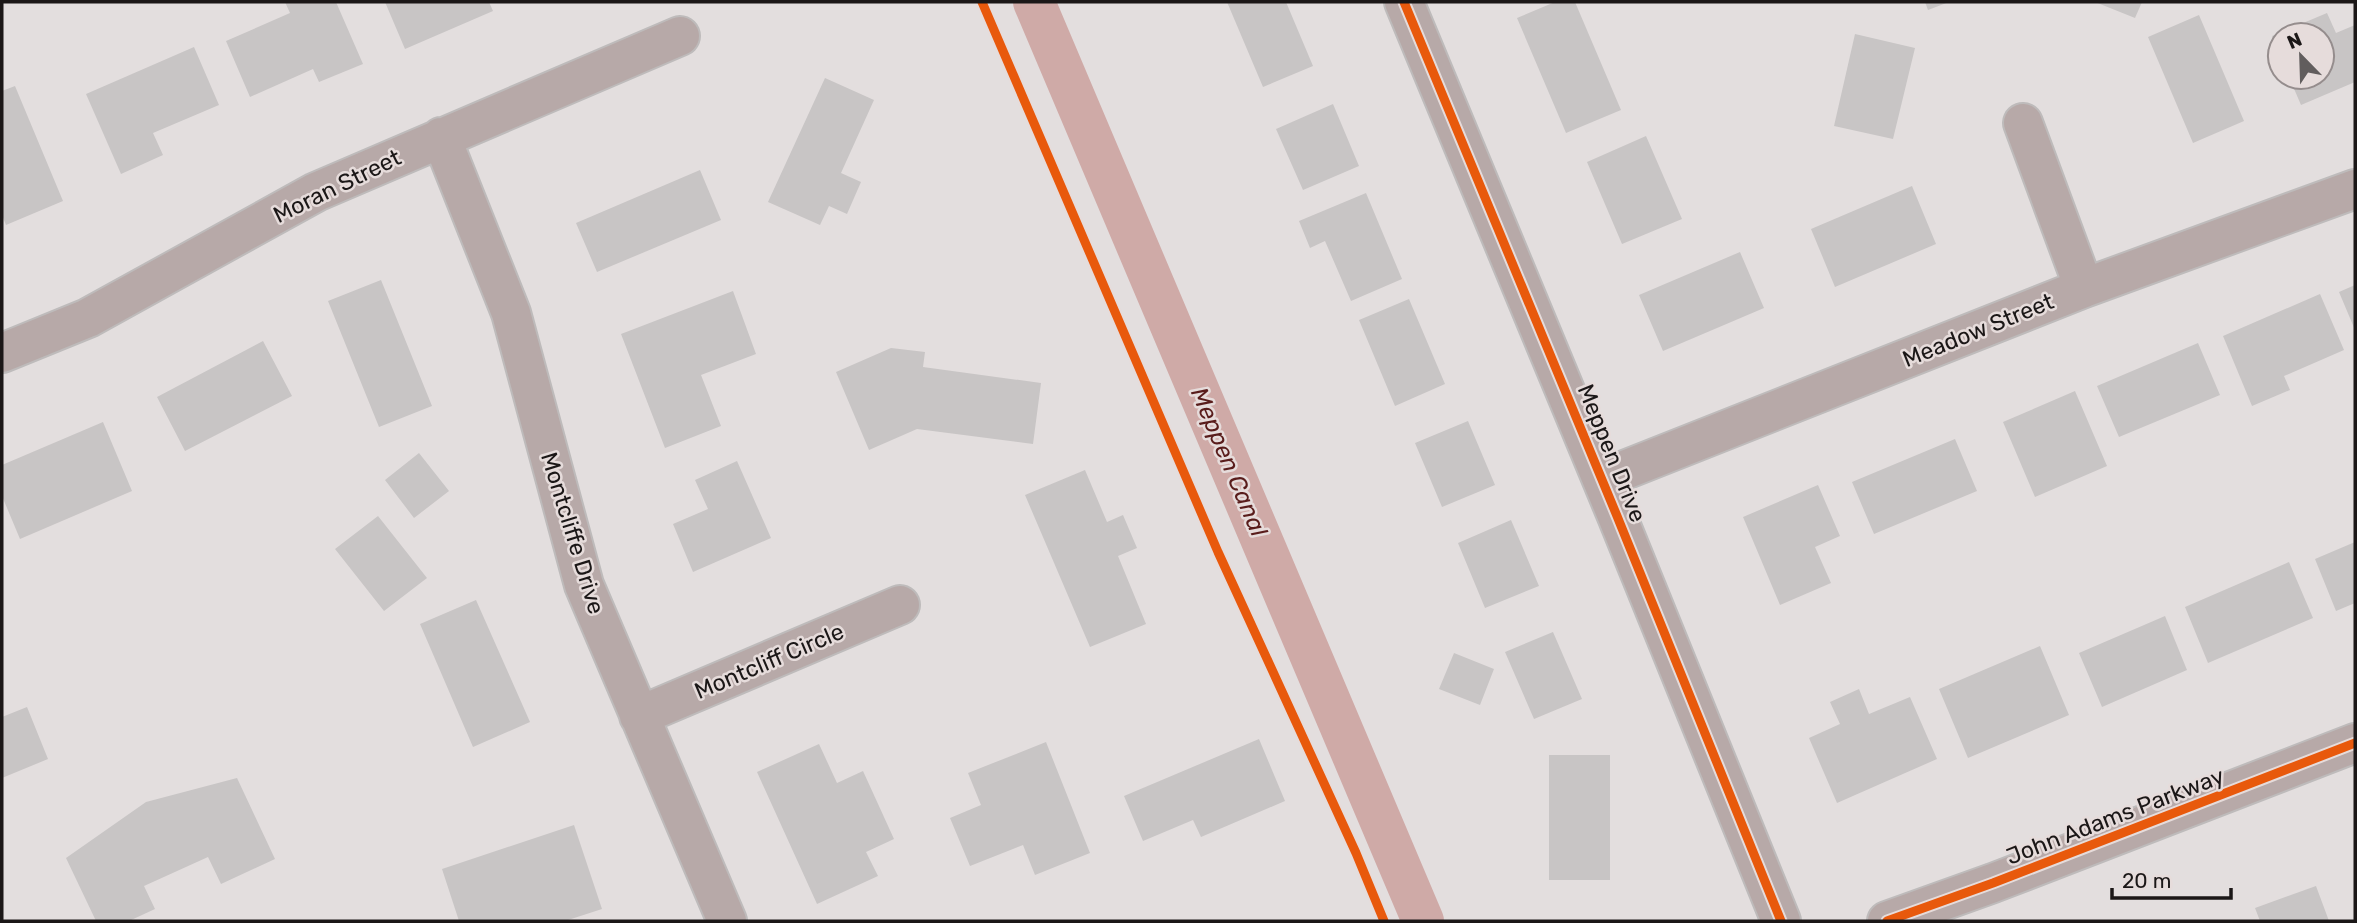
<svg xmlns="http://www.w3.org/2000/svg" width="2357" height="923" font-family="Rubik,sans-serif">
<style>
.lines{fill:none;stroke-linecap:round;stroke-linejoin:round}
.canal{stroke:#cfaaa7;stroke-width:42}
.building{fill:#c8c5c5}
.minor-casing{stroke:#bebbbb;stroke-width:42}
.minor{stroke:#b7a9a8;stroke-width:38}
.cycleway-casing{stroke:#e6dcdb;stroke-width:13}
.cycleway{stroke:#e8590c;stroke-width:9}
.labels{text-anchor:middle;stroke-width:5;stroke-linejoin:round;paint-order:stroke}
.street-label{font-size:23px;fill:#1b1717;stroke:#e6dcdb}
.water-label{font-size:24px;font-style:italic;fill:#591c1b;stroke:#e6dcdb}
</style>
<rect width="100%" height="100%" fill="#e3dede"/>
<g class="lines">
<path class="canal" d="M1034 2 1423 921"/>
</g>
<path class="building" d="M285 2H336L363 64 319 82 313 69 250 97 226 41 290 13Z
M385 2H489L493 11 405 49Z
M1227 2H1286L1313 66 1263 87Z
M1555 2H1575L1621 110 1566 133 1517 18Z
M1925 2H1949L1928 10Z
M2095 2H2142L2135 18Z
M2327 13 2336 33 2355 25V82L2301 105 2289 77H2322V35H2280V56L2272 36Z
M2199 15 2244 121 2193 143 2148 37Z
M1855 34 1915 48 1893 139 1834 126Z
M194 47 219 105 153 133 163 155 121 174 86 94Z
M825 78 874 100 841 173 861 182 847 214 829 206 820 225 768 202Z
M15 86 63 201 6 225 2 215V91Z
M1333 104 1359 166 1303 190 1276 129Z
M1646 136 1682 219 1622 244 1587 162Z
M700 170 721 220 597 272 576 223Z
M1912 186 1936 244 1835 287 1811 229Z
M1366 193 1402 279 1351 301 1325 241 1310 248 1299 221Z
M1740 252 1764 308 1663 351 1639 295Z
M381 280 432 406 379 427 328 301Z
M2355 285V330L2339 292Z
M733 291 756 354 701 375 721 426 665 448 621 334Z
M2320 294 2344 350 2284 376 2290 390 2252 406 2223 336Z
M1409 299 1445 384 1395 406 1359 320Z
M263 341 292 396 185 451 157 397Z
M2198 343 2220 395 2119 437 2097 386Z
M891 348 925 352 923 367 1041 383 1033 444 917 429 869 450 836 372Z
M2075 391 2107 466 2035 497 2003 422Z
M1468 421 1495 485 1442 507 1415 443Z
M103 422 132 491 20 539 2 496V465Z
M1955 439 1977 491 1874 534 1852 482Z
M419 453 449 491 414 518 385 480Z
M737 461 771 538 693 572 673 524 708 509 695 480Z
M1085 470 1107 522 1123 515 1137 548 1118 556 1146 624 1090 647 1025 495Z
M1818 485 1840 536 1815 547 1831 583 1780 605 1743 517Z
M378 516 427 578 384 611 335 549Z
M1511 520 1539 586 1485 608 1458 543Z
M2355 542V603L2336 611 2315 559Z
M2289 562 2313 618 2208 663 2185 607Z
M476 600 530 722 473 747 420 624Z
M2165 616 2187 670 2102 707 2079 653Z
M1553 632 1582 699 1534 719 1505 652Z
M2040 646 2069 715 1968 758 1939 689Z
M1454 653 1494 669 1480 705 1439 689Z
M1859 689 1869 714 1910 697 1937 759 1837 803 1809 738 1840 724 1830 702Z
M27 707 48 759 2 778V717Z
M1259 739 1285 801 1201 837 1193 820 1143 841 1124 796Z
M1046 742 1090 853 1035 875 1023 845 970 866 950 818 981 805 968 773Z
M819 744 837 783 863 771 894 839 866 852 878 876 817 904 757 772Z
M1549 755H1610V880H1549Z
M237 778 275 859 221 884 208 857 144 886 155 909 129 921H96L66 858 146 802Z
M574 825 602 909 565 921H459L442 869Z
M2316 886 2329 921H2260L2255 908Z"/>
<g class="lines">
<defs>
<path id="minor" d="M1404 2 1617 516 1781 921
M2023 123 2084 288
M441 137 511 313 584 585 727 921
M2 353 88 318 316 192 680 36
M1602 479 2084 288 2355 189
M639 716 900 605
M1887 921 1993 883 2355 743"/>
</defs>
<use href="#minor" class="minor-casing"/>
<use href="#minor" class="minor"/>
<defs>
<path id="cycleway" d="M982 2 1218 552 1356 853 1384 921
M1404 2 1617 516 1781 921
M1887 921 1993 883 2355 743"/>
</defs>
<use href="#cycleway" class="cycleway-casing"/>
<use href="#cycleway" class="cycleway"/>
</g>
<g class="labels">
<g class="street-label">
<text transform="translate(337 186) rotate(-26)" y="8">Moran Street</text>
<text transform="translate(1978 330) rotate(-22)" y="8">Meadow Street</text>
<text transform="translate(1612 453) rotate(68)" y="8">Meppen Drive</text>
<text transform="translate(573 533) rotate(73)" y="8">Montcliffe Drive</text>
<text transform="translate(769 661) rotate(-23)" y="8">Montcliff Circle</text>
<text transform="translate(2115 816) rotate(-21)" y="8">John Adams Parkway</text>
</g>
<g class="water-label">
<text transform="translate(1229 462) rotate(67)" y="8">Meppen Canal</text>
</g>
</g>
<rect width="2357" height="923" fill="none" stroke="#1b1717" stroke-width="7"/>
<g transform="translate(2301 56) rotate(337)"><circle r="33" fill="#e6dcdb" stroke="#958d8d" stroke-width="2"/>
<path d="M0-5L12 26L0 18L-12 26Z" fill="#615d5d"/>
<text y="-10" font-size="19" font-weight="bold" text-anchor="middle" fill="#1b1717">N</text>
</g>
<path d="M2112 888v10h119v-10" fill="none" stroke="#1b1717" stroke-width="3.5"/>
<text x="2122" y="888" font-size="21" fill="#1b1717" stroke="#e6dcdb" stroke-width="5" paint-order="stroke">20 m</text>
</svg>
